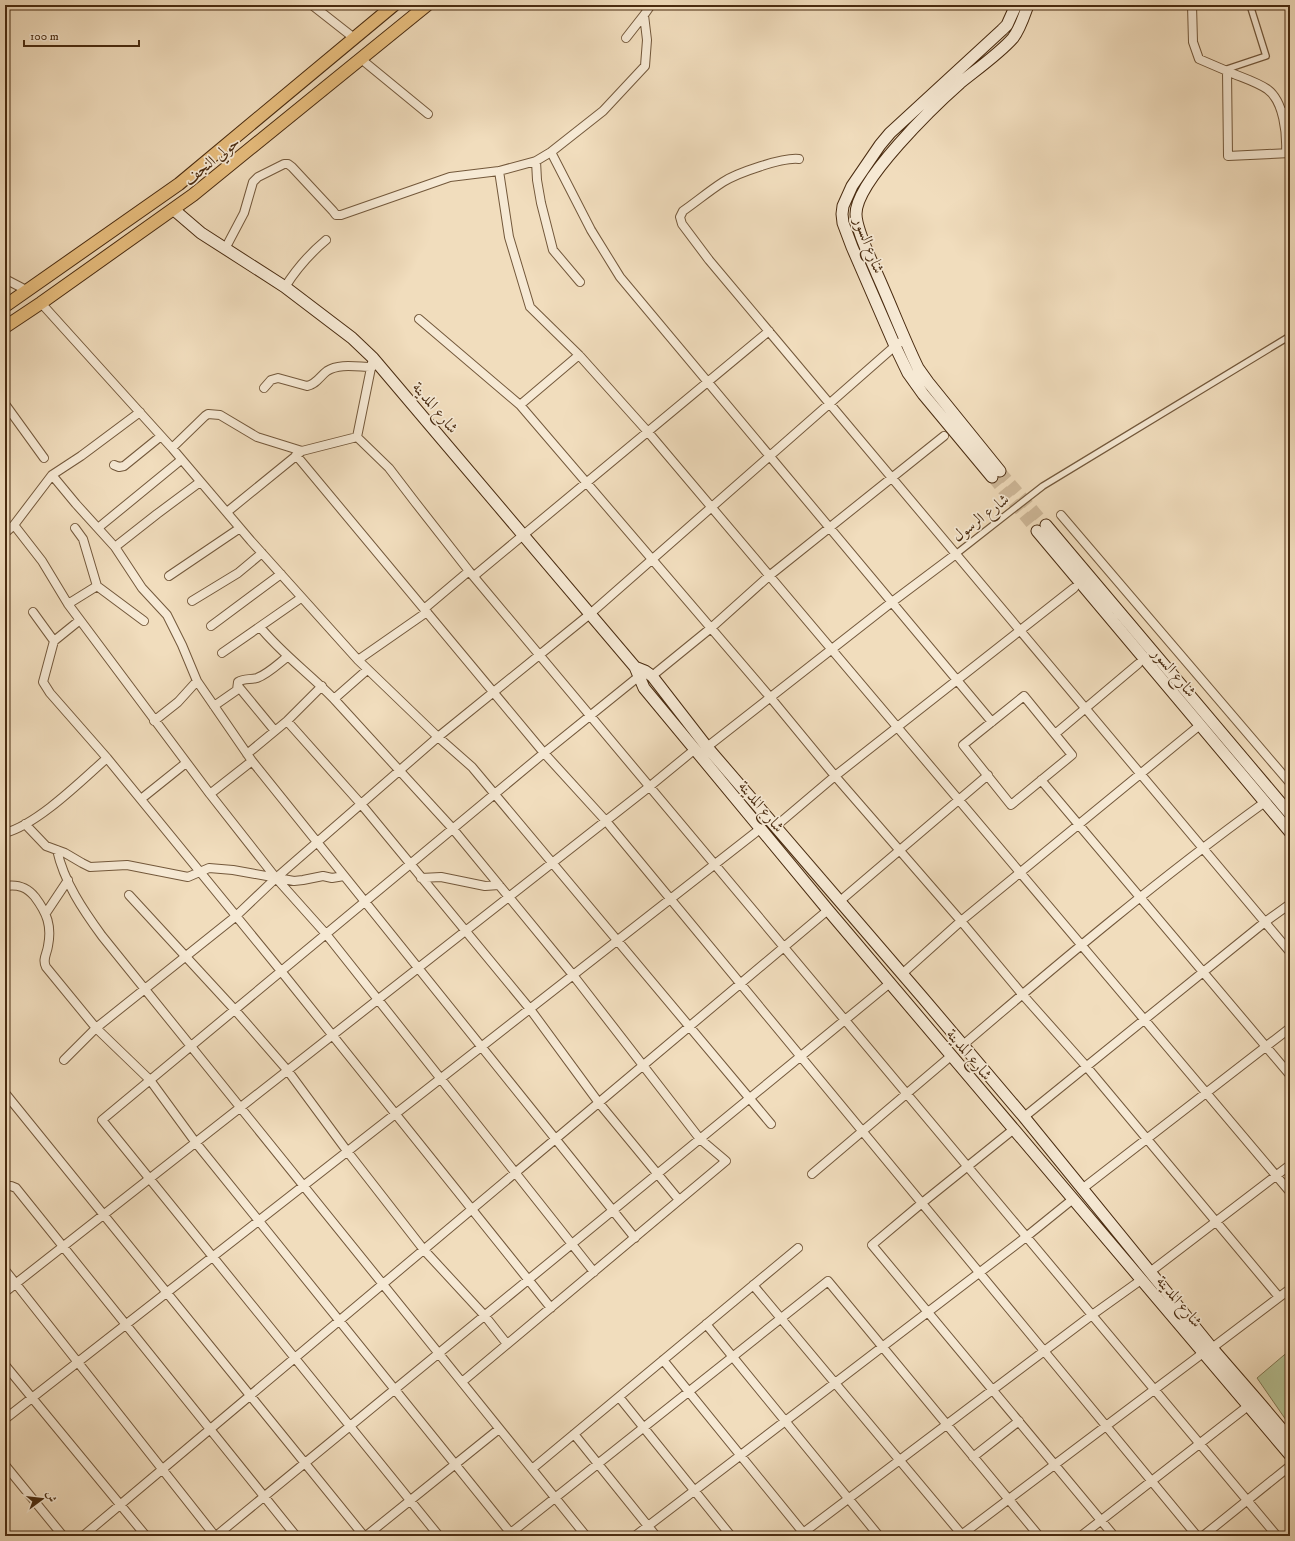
<svg xmlns="http://www.w3.org/2000/svg" width="1295" height="1541" font-family="'IM FELL DW Pica',Amiri,serif">
<style>
.green{fill:#b6c294;stroke:#807652}
.lines{fill:none;stroke-linecap:round;stroke-linejoin:round}
.secondary-tunnel{stroke:#cfb99a;stroke-width:11;stroke-dasharray:11 5.5;stroke-linecap:butt}
.pedestrian-casing{stroke:#73583b;stroke-width:8}
.minor-casing{stroke:#73583b;stroke-width:10}
.secondary-casing{stroke:#492b10;stroke-width:13}
.primary-casing{stroke:#492b10;stroke-width:14}
.pedestrian{stroke:#f6e9d4;stroke-width:5.5}
.minor{stroke:#f6e9d4;stroke-width:8}
.secondary{stroke:#f6e9d4;stroke-width:11}
.primary{stroke:#e8be7e;stroke-width:12}
.labels{text-anchor:middle;stroke-width:3.5;stroke-linejoin:round;paint-order:stroke}
.street-label{font-size:16px;fill:#492b10;stroke:#f6e9d4}
</style>
<rect width="100%" height="100%" fill="#f1ddbd"/>
<filter id="stains"><feTurbulence type="fractalNoise" baseFrequency=".005" numOctaves="4"/><feColorMatrix values="0 0 0 0 .2 0 0 0 0 .09 0 0 0 0 .02 0 0 0 .5 -.17"/></filter>
<radialGradient id="worn" r=".72"><stop offset=".6" stop-color="#630" stop-opacity="0"/><stop offset="1" stop-color="#630" stop-opacity=".3"/></radialGradient>
<path class="green" d="M1290 1350V1416L1286 1420 1257 1378Z"/>
<g class="lines">
<path class="secondary-tunnel" d="M1000 471 1046 525
M992 477 1037 531"/>
<defs>
<path id="pedestrian" d="M1224 70 1266 56 1250 5
M1281 112 1290 109
M956 554 1043 486 1290 336"/>
<path id="minor" d="M312 5 354 38
M1192 5 1193 42 1199 59 1227 71 1228 156 1290 153
M626 38 644 15
M361 59 428 114
M1227 71C1240 77 1255 81 1267 89 1284 101 1287 134 1286 153
M551 152 591 230 620 277 992 722
M799 159C783 157 737 173 723 182 709 191 696 202 683 211L680 217 682 224 709 260 1290 952
M536 161 537 180 541 203 553 250 580 282
M499 171 509 237 530 307 579 355 648 432 1290 1192
M225 249 244 213 253 182 258 177 284 164H288L292 167 333 211 336 215H341L450 177 499 171 536 161 551 152 603 111 645 66 647 40 644 15 651 5
M5 279 28 291
M285 287C297 268 308 255 326 240
M41 303 172 448 251 541 358 660 438 737 472 767 771 1124
M419 319 520 405 770 697 835 776 961 921 1022 994 1086 1066 1279 1297
M373 358 357 437 389 468 415 502 469 571 1277 1536
M264 388 271 380 278 378 307 386C317 384 320 376 327 371 339 363 358 367 372 367
M5 404 44 458
M520 405 579 355
M172 448 205 416 208 414 220 415 257 437 302 451
M296 455 544 753 606 821 1197 1536
M114 465 119 467 124 466 161 436
M52 475 76 504 115 547 142 588 167 615 182 645 197 681 252 761 635 1238
M227 512 302 451 357 437
M1061 515 1290 783
M14 525 42 561 68 604 80 620 210 794 276 878 326 934 594 1272
M75 528 83 539 97 586 144 621
M98 528 181 460
M5 533 14 525 52 475 81 456 140 412
M115 547 157 514 200 482
M169 576 240 528
M474 576 769 331
M192 601 238 573 262 553
M68 604 97 586
M424 609 469 571
M33 612 54 641
M80 620 54 641 43 682 50 693 107 758 281 971 551 1308
M211 626 281 574
M260 627C282 654 310 674 334 699L453 829 573 975 700 1139 726 1161 462 1382
M222 653 301 598
M358 660 427 612
M652 676 711 628 769 576 944 436
M238 686 275 731
M1024 696 1072 755 1011 805 963 745Z
M334 699 367 670
M214 706 237 690 238 682C244 678 250 680 257 678 268 674 278 664 287 657
M154 721 178 702 197 681
M287 721 361 804 530 1009 599 1103 679 1200
M1055 734 1138 664
M707 747 892 602 956 554
M247 754 287 721 322 686
M1041 780 1290 1075
M210 794 252 761
M141 799 186 763
M25 824 46 846 65 853 82 863 90 867 127 865 188 877 209 868 233 870 294 881 303 880 323 876 332 878 344 876
M776 826 835 776 1074 588
M5 833C38 824 81 781 107 758
M57 850C64 882 83 910 102 936L586 1536
M421 878 441 877 485 886 499 885
M5 886C18 884 27 887 35 897 47 913 52 926 48 946 47 954 42 959 46 967L96 1028 150 1080 196 1143 513 1536
M129 895 235 1010 288 1071 347 1151 424 1250 485 1316 507 1344
M840 901 988 775
M46 913 68 880
M902 974 961 921 1200 725
M963 1045C1061 961 1160 878 1265 802
M64 1060 96 1028 235 917 276 878 438 737 590 614 895 346 905 339
M5 1093 364 1536
M1024 1117 1265 922 1290 904
M1014 1129 922 1203 872 1245 1114 1536
M812 1174 951 1056
M5 1187 11 1186 16 1188 296 1536
M1082 1189 1290 1028
M5 1270 215 1536
M1150 1272 1290 1165
M753 1285 963 1536
M5 1292 649 787 694 750
M706 1324 879 1536
M1212 1348 1290 1289
M663 1360 806 1536
M5 1365 146 1536
M619 1397 731 1536
M5 1419 760 829
M574 1434 656 1536
M973 1457 1019 1421
M5 1465 63 1536
M532 1469 798 1248
M83 1536 828 910
M216 1536 890 983
M366 1536 499 1429
M439 1536 102 1120 544 753 643 673
M507 1536 828 1281 1039 1536
M635 1536 1026 1237 1073 1199
M799 1536 1092 1315 1141 1280
M960 1536 1203 1353
M1081 1536 1248 1406
M1203 1536 1290 1466"/>
<path id="secondary" d="M173 209 201 233 285 287 352 338 373 358 635 667 644 688 828 910 1290 1455
M1000 471 928 382 918 368C903 337 891 305 877 274 871 259 856 230 856 214 856 181 935 105 960 83 976 70 1000 53 1013 38 1020 29 1024 16 1028 5
M992 477 923 394 908 373 895 346 852 247 843 223 842 214 843 206 852 186 880 145 890 133 1002 30 1007 25 1016 5
M1046 525 1290 814
M1037 531 1290 832
M635 667 645 671 652 676 707 747 923 998 1024 1117 1212 1348 1258 1401 1290 1439"/>
<path id="primary" d="M5 306 179 184 394 5
M5 327 41 303 193 195 427 5"/>
</defs>
<use href="#pedestrian" class="pedestrian-casing"/>
<use href="#minor" class="minor-casing"/>
<use href="#secondary" class="secondary-casing"/>
<use href="#primary" class="primary-casing"/>
<use href="#pedestrian" class="pedestrian"/>
<use href="#minor" class="minor"/>
<use href="#secondary" class="secondary"/>
<use href="#primary" class="primary"/>
</g>
<g class="labels">
<g class="street-label">
<text transform="translate(211 160) rotate(-39)" y="6">حولي النجف</text>
<text transform="translate(870 245) rotate(69)" y="6">شارع السور</text>
<text transform="translate(436 407) rotate(50)" y="6">شارع المدينة</text>
<text transform="translate(980 517) rotate(-38)" y="6">شارع الرسول</text>
<text transform="translate(1175 672) rotate(50)" y="6">شارع السور</text>
<text transform="translate(762 806) rotate(50)" y="6">شارع المدينة</text>
<text transform="translate(970 1054) rotate(50)" y="6">شارع المدينة</text>
<text transform="translate(1180 1301) rotate(50)" y="6">شارع المدينة</text>
</g>
</g>
<rect width="1295" height="1541" fill="none" stroke="#f1ddbd" stroke-width="20"/>
<rect x="6" y="6" width="1283" height="1529" fill="none" stroke="#492b10" stroke-width="2"/>
<rect x="10" y="10" width="1275" height="1521" fill="none" stroke="#492b10"/>
<g transform="translate(42 1499) rotate(75)" stroke="#f6e9d4" stroke-width="3" paint-order="stroke">
<path d="M0-3L7 15L0 10L-7 15Z" fill="#492b10"/>
<text y="-6" font-size="11" font-weight="bold" text-anchor="middle" fill="#492b10">ش</text>
</g>
<path d="M24 40v6h115v-6" fill="none" stroke="#492b10" stroke-width="2"/>
<text x="30" y="40" font-size="12" fill="#492b10" stroke="#f6e9d4" stroke-width="3" paint-order="stroke">100 m</text>
<rect width="100%" height="100%" filter="url(#stains)"/>
<rect width="100%" height="100%" fill="url(#worn)"/>
</svg>
